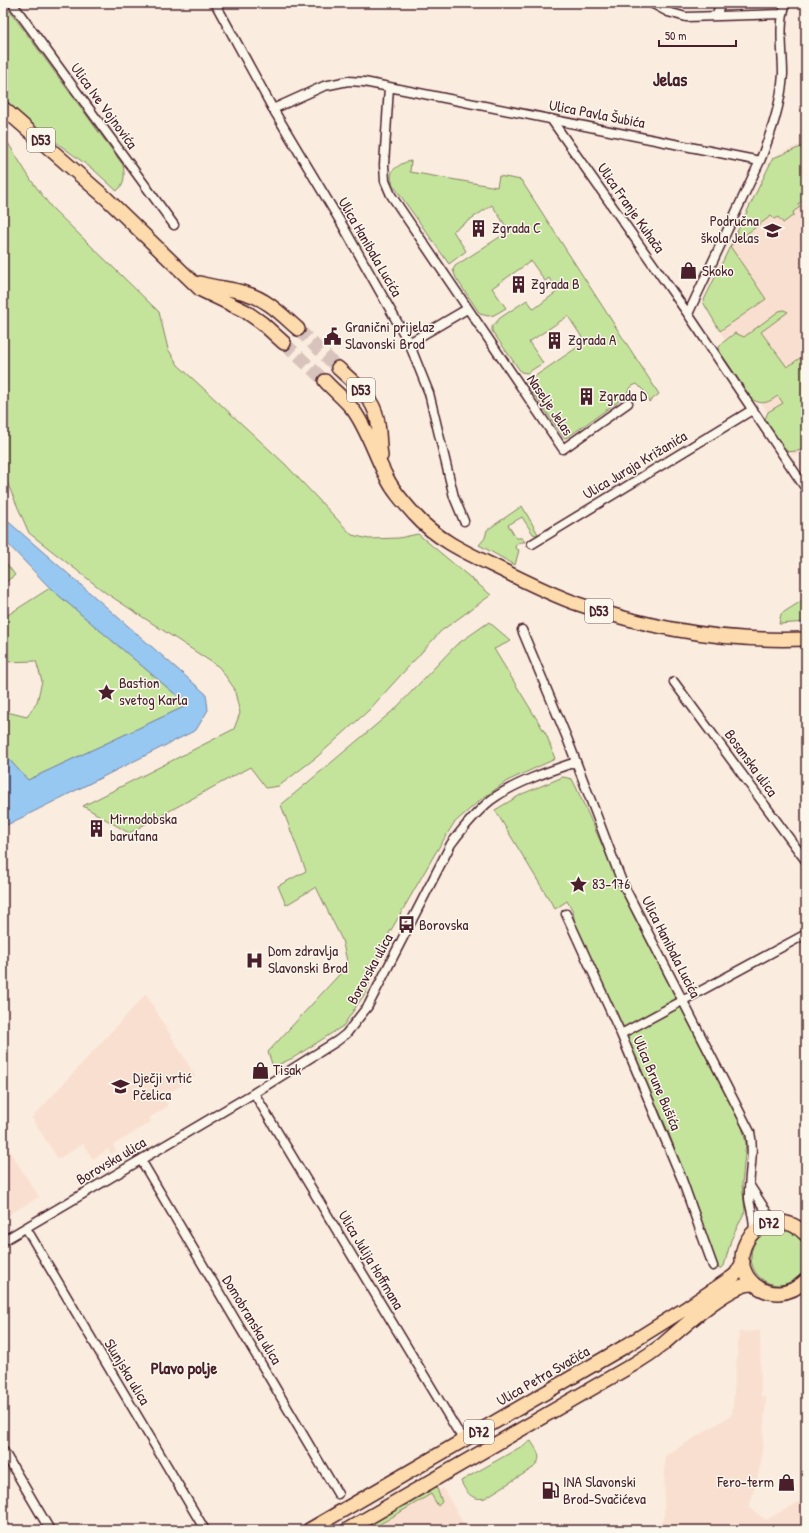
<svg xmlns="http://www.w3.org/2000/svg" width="809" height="1533" font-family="'Patrick Hand',sans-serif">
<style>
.built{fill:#f9dfcf}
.green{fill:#c4e49c;stroke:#878264}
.water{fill:#96c8f2;stroke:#7884a2}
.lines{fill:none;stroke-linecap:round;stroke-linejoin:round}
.primary-tunnel{stroke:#d7c3bb;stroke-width:13;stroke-dasharray:13 6;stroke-linecap:butt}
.minor-casing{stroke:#4a1f2b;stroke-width:11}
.primary-casing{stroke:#4a1f2b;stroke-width:16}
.minor{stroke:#fbf7ec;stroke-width:8}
.primary{stroke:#fddbac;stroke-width:13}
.labels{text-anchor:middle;stroke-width:3;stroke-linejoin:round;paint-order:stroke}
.shield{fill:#fbf7ec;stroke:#7f6065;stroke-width:1}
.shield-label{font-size:14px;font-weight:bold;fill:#4a1f2b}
.street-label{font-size:15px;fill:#4a1f2b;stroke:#fbf7ec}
.poi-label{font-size:15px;fill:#4a1f2b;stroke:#fbf7ec;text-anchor:start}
.quarter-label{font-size:17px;font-weight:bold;fill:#4a1f2b;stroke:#fbf7ec}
.district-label{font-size:19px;font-weight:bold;fill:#4a1f2b;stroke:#fbf7ec}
</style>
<rect width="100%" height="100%" fill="#faecdf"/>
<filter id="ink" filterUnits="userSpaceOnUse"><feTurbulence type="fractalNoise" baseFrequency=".025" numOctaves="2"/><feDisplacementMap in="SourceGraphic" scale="8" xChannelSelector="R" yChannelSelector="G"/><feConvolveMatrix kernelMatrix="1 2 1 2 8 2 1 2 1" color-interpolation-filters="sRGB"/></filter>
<g filter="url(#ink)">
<path class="built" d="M806 142V453L792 455 703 302 773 158 785 151Z
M146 994 195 1076 163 1097 168 1106 149 1118 151 1122 113 1145 116 1151 111 1154 108 1149 93 1159 83 1144 58 1159 32 1118Z
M3 1141 39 1197 3 1218Z
M760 1331 761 1397H766L761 1463 749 1508 766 1520 806 1498V1530H647L664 1520 665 1456 732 1415 739 1332Z
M443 1488 467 1530H370L431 1494Z"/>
<path class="green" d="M4 3 123 165C125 176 125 183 117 191L95 171 41 131 3 99Z
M3 135 31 180 51 207 159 312 168 349 178 365 285 464 352 535 369 539 399 538 418 534 491 595 441 631 369 710 318 756 279 786 266 788 250 767 129 833 83 806 234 729 240 713 234 688 219 667 106 593 29 533 6 480 3 478Z
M806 145V198L798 204 800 207 793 212 794 215 783 223 778 217 774 219 771 216 730 246 766 299 720 331 703 302 773 158Z
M411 161 410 172 497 187 499 176 521 180 659 394 649 402 646 393 637 384 632 386 623 398 568 437 564 438 527 384 528 381 585 342 568 316 529 342 543 363 527 373 521 372 492 331V327L500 318 527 300 534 309 558 291 549 278 545 281 531 261 492 288 506 308 494 315 488 316 480 314 456 278 453 270 455 266 509 231 492 205 453 231 466 251 449 264 393 185 391 178 392 171C398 166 403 162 411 161Z
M784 310 788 312 761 332 787 367 806 354V450L786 452 765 419 768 412 783 403 778 396C769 402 762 406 752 399L720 352 719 348 721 344 735 333 744 337 779 311Z
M522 506 538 534 536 535 533 534 522 517 508 525 516 538H522L525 542C520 542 516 542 515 548L519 550 515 565 479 545 485 538 487 530Z
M3 559 15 575 3 584Z
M50 588 188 705 28 780 3 753V711L27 717 37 702 42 681 36 661 3 662V618Z
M806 598V622L779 624 781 614Z
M489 622 511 641 494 649 547 736 555 759 507 781 479 801 454 823 436 852 383 944 366 992 343 1026 293 1058 273 1067 268 1052 348 965 342 940 316 887 286 905 278 886 306 871 281 805 396 708 456 645Z
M563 777 572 779 576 787 633 914 742 1127 746 1143 742 1184 745 1211 731 1240 724 1266 719 1269 668 1131 629 1044 617 1014 575 925 573 911 567 901 555 909 495 810 522 794Z
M751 1257a28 28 0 1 1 56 0a28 28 0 1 1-56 0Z
M531 1441C537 1451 544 1458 533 1468L485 1498C473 1501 465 1492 461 1481Z
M436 1486 442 1502 438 1506 431 1494 370 1530H359Z"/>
<path class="water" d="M3 517 206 694 208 710 196 730 3 827V753L28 780 188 705 50 588 3 539Z"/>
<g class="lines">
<path class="primary-tunnel" d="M298 329 338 368
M284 343 325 381"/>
<defs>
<path id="minor" d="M12 3 174 225
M215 3 273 109 343 226 409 343 429 393 454 497 464 521
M651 3 668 12 686 17 782 14
M716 16 721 3
M389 87 384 165 385 181 391 195 563 449 628 403
M273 109 324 86 348 81 364 82 760 161C771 133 781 105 783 74 783 51 778 25 786 3
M551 119 688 314 806 489
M688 314 760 161
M409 343 467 309
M532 544 752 410
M522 630 567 738 622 882 750 1132C755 1154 748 1175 749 1198 750 1210 756 1220 753 1232
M674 682 806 861
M566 914 621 1034 681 1177 713 1266
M621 1034 806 934
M254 1093 457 1430 465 1440
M141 1160 338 1494
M750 1186 768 1214 778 1221
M26 1228 205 1530
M3 1241 254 1093 337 1041 346 1034 368 1006 451 844C463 828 475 813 491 800 514 783 549 771 576 762
M3 1450 50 1530"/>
<path id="primary" d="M3 108 106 198 201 290 245 311 262 323 284 343
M200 283C215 288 230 288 245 293 267 299 281 314 298 329
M338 368C353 382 373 397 377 418 380 431 379 443 381 456
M325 381C334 391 346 400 354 411 368 431 375 455 386 476 392 490 405 504 415 515 437 540 469 554 498 568 524 581 550 594 578 604 651 629 729 642 806 639
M806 1235C797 1225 786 1221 773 1222 764 1224 756 1229 750 1236 723 1272 771 1315 806 1280
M309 1530 624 1347 688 1307 731 1278 736 1274 743 1262
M347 1530 634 1364C644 1358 653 1352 662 1345 681 1329 731 1282 754 1284"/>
</defs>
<use href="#minor" class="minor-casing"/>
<use href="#primary" class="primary-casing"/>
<use href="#minor" class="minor"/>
<use href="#primary" class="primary"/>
</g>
</g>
<defs>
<symbol id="building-bare" viewBox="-9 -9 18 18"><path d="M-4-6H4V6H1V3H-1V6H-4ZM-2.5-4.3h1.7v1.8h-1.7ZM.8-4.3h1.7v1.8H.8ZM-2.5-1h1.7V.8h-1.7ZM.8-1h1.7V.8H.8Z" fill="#4a1f2b" stroke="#fbf7ec" stroke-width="2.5" paint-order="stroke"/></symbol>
<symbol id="school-bare" viewBox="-9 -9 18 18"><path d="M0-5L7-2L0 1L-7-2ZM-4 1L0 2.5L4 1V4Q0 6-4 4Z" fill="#4a1f2b" stroke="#fbf7ec" stroke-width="2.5" paint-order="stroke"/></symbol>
<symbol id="shop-bare" viewBox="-9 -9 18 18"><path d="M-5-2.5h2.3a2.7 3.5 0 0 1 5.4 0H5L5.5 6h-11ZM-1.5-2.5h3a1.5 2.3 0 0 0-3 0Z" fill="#4a1f2b" stroke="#fbf7ec" stroke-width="2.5" paint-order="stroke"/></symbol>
<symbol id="civic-bare" viewBox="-9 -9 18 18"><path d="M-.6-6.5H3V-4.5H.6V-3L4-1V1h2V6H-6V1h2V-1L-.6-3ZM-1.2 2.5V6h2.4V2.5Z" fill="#4a1f2b" stroke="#fbf7ec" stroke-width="2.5" paint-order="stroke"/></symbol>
<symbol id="sight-bare" viewBox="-9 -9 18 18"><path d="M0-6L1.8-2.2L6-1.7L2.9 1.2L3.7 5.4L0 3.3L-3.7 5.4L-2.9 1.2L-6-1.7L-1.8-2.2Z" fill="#4a1f2b" stroke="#fbf7ec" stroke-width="2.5" paint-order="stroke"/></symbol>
<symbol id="bus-bare" viewBox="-9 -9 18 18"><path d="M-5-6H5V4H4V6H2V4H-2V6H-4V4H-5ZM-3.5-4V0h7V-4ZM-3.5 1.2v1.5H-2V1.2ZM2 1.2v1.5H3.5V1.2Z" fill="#4a1f2b" stroke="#fbf7ec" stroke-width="2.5" paint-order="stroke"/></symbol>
<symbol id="hospital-bare" viewBox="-9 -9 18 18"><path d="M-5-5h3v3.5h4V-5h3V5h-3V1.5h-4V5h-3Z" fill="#4a1f2b" stroke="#fbf7ec" stroke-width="2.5" paint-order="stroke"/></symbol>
<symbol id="fuel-bare" viewBox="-9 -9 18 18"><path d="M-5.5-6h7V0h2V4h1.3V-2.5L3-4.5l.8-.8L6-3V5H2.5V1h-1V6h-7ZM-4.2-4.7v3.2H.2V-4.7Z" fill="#4a1f2b" stroke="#fbf7ec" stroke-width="2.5" paint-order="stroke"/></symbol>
</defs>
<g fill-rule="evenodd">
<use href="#building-bare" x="466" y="216" width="25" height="25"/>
<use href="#school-bare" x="760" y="218" width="25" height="25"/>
<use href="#shop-bare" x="676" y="258" width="25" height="25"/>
<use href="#building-bare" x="506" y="272" width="25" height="25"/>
<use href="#civic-bare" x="320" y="324" width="25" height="25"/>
<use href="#building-bare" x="542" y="328" width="25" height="25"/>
<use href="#building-bare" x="574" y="384" width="25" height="25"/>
<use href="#sight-bare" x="94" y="680" width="25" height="25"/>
<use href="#building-bare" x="84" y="816" width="25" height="25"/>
<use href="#sight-bare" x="566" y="872" width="25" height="25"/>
<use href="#bus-bare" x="394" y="912" width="25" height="25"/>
<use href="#hospital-bare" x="242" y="948" width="25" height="25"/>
<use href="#shop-bare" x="248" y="1058" width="25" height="25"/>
<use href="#school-bare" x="108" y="1074" width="25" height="25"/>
<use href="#shop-bare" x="774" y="1470" width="25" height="25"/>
<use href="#fuel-bare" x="538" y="1478" width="25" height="25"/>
</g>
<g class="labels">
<g class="shield">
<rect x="27" y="128" width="28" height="24" rx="3"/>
<rect x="347" y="378" width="28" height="24" rx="3"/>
<rect x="585" y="599" width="28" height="24" rx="3"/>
<rect x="754" y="1211" width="30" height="24" rx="3"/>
<rect x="464" y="1420" width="30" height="24" rx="3"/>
</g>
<g class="shield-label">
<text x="41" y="145">D53</text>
<text x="361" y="395">D53</text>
<text x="599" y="616">D53</text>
<text x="769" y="1228">D72</text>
<text x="479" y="1437">D72</text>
</g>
<g class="street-label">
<text transform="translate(104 106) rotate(54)" y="5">Ulica Ive Vojnovića</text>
<text transform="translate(597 114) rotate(11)" y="5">Ulica Pavla Šubića</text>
<text transform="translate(631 208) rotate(55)" y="5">Ulica Franje Kuhača</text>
<text transform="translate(370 247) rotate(60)" y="5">Ulica Hanibala Lucića</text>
<text transform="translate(550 405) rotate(56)" y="5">Naselje Jelas</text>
<text transform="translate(635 465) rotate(-31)" y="5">Ulica Juraja Križanića</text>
<text transform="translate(751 763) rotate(54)" y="5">Bosanska ulica</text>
<text transform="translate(671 947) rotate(63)" y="5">Ulica Hanibala Lucića</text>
<text transform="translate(370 969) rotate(-61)" y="5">Borovska ulica</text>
<text transform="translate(657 1083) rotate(67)" y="5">Ulica Brune Bušića</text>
<text transform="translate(111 1161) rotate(-31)" y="5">Borovska ulica</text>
<text transform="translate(371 1260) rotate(59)" y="5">Ulica Julija Hoffmana</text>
<text transform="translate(252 1320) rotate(59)" y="5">Domobranska ulica</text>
<text transform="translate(127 1372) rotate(59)" y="5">Slunjska ulica</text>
<text transform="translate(543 1376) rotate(-30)" y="5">Ulica Petra Svačića</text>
</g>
<g class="poi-label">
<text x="759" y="226" text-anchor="end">Područna<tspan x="759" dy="17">škola Jelas</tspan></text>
<text x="492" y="233">Zgrada C</text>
<text x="702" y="276">Skoko</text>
<text x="531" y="289">Zgrada B</text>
<text x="345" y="332">Granični prijelaz<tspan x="345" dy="17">Slavonski Brod</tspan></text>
<text x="568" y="345">Zgrada A</text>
<text x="599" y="401">Zgrada D</text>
<text x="119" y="688">Bastion<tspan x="119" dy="17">svetog Karla</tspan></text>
<text x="110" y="824">Mirnodobska<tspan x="110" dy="17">barutana</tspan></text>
<text x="592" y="889">83-176</text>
<text x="419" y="930">Borovska</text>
<text x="268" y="956">Dom zdravlja<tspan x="268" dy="17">Slavonski Brod</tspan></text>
<text x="273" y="1075">Tisak</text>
<text x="133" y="1083">Dječji vrtić<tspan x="133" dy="17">Pčelica</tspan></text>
<text x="563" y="1487">INA Slavonski<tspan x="563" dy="17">Brod-Svačićeva</tspan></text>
<text x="774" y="1487" text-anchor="end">Fero-term</text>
</g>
<g class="quarter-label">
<text x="184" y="1374">Plavo polje</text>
</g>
<g class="district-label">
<text x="670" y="86">Jelas</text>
</g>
</g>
<rect width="809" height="1533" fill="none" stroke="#fbf7ec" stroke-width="16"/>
<rect x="8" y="8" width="793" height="1517" fill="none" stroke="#4a1f2b" stroke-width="1.5" filter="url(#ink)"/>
<path d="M659 40v6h77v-6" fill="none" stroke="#4a1f2b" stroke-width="2"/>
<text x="665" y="40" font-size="12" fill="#4a1f2b" stroke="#fbf7ec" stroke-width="3" paint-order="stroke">50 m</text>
</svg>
